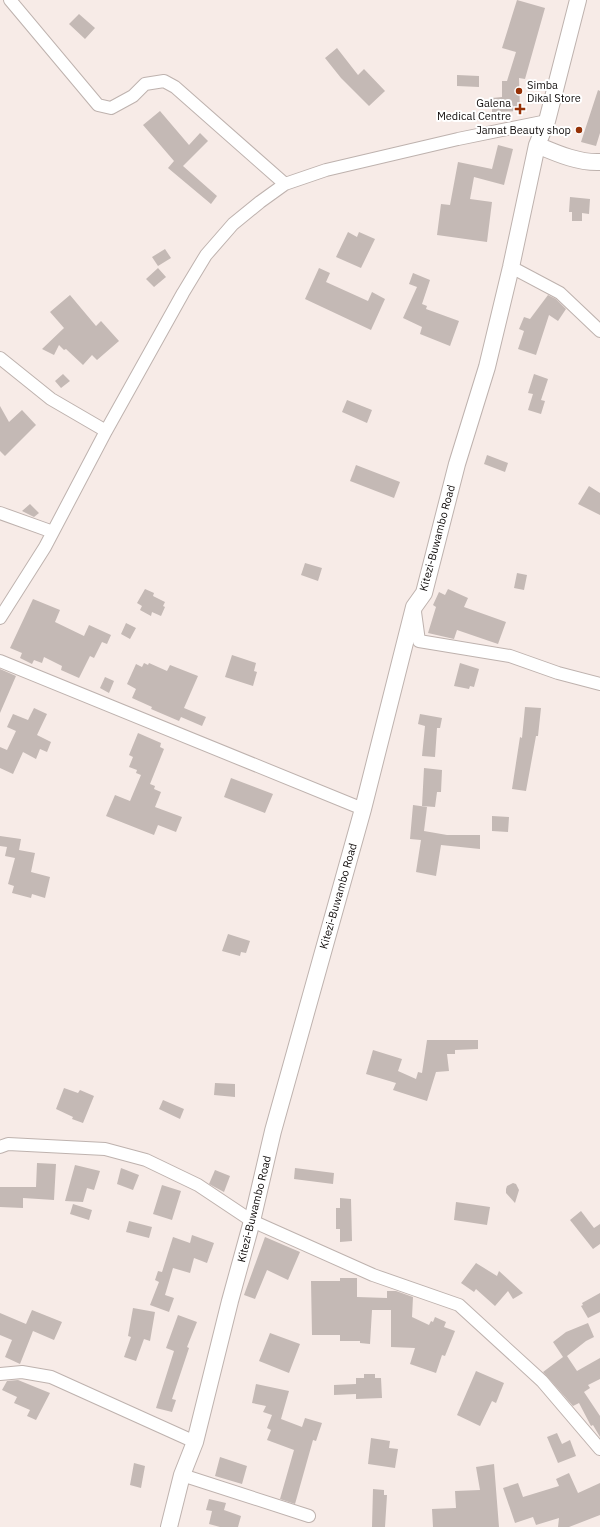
<svg xmlns="http://www.w3.org/2000/svg" width="600" height="1527" font-family="'IBM Plex Sans',sans-serif">
<style>
.building{fill:#c4b9b5}
.lines{fill:none;stroke-linecap:round;stroke-linejoin:round}
.street-casing{stroke:#beb2ae;stroke-width:14}
.secondary-casing{stroke:#beb2ae;stroke-width:18}
.street{stroke:#fff;stroke-width:12}
.secondary{stroke:#fff;stroke-width:16}
.poi-dot{fill:#963106;stroke:#fff;stroke-width:1.5}
.labels{text-anchor:middle;stroke-width:4;stroke-linejoin:round;paint-order:stroke}
.poi-label{font-size:11px;fill:#100c0b;stroke:#fff;text-anchor:end}
.street-label{font-size:11px;fill:#100c0b;stroke:#fff}
</style>
<rect width="100%" height="100%" fill="#f7ebe7"/>
<path class="building" d="M517 0 545 8 525 79 519 78 520 111 492 112V98L502 97V81H507L516 52 502 48Z
M79 14 95 28 85 39 69 24Z
M337 48 358 75 364 69 385 91 369 106 341 78 325 58Z
M457 75 479 76V87L457 86Z
M598 90 600 91V133L596 146 581 142Z
M160 111 189 145 200 133 208 141 183 166 217 196 211 204 168 168 174 161 143 125Z
M498 145 513 149 504 185 474 177 470 199 492 202 487 242 437 235 441 204 450 205 458 162 492 169Z
M570 197 590 199 589 214 582 213V221H572V212H569Z
M348 232 357 237 359 232 375 239 361 268 336 257Z
M165 249 171 258 158 266 152 257Z
M158 268 166 277 154 287 146 279Z
M319 268 330 273 326 282 368 301 372 292 385 299 371 330 305 299Z
M413 273 430 280 422 304 427 306 426 309 459 321 450 346 420 334 422 327 403 318 417 287 409 284Z
M70 295 96 326 101 321 119 341 97 360 92 355 83 365 66 349 64 350 59 345 54 355 42 349 64 328 50 312Z
M548 295 556 299 566 309 558 321 549 315 536 355 518 349 524 331 519 329 524 317 530 319Z
M63 374 70 381 61 388 55 381Z
M534 374 548 379 541 400 545 401 541 414 528 410 533 394 528 393Z
M347 400 372 410 367 423 342 412Z
M0 406 9 422 22 410 36 425 5 456 0 451Z
M487 455 508 463 505 472 484 464Z
M356 465 400 482 394 498 350 481Z
M589 486 600 493V515L578 504Z
M30 504 39 513 34 517 22 511Z
M305 563 322 568 318 581 301 575Z
M517 573 527 575 524 590 514 588Z
M145 589 154 593 153 596 165 602 163 606 165 607 161 616 152 612 151 616 140 610 142 606 137 603Z
M448 589 468 598 464 607 506 622 498 644 457 630 454 639 428 633 436 607 433 605 439 592 445 595Z
M33 599 60 610 55 622 84 636 89 625 111 635 107 644 102 642 94 658 90 656 79 678 61 670 62 666 44 657 42 663 34 660 32 664 20 658 22 653 10 648Z
M126 623 136 628 130 639 121 634Z
M232 655 256 663 254 671 257 672 253 686 225 677Z
M144 663 148 665 149 663 167 671 170 665 198 676 184 708 206 717 202 726 181 717 179 721 151 709 152 707 132 698 136 689 127 684 136 664 142 667Z
M460 663 479 669 474 687 470 686 469 689 454 686Z
M0 669 16 676 0 713Z
M105 677 114 681 109 693 100 688Z
M525 707 541 708 538 736H536L526 791 512 789 520 737 522 738Z
M34 708 47 714 37 735 51 742 47 752 40 749 36 759 23 752 13 774 0 768V747L7 750 16 731 7 727 13 714 28 720Z
M420 714 442 718 440 728H437L435 757 422 756 425 726 418 724Z
M138 733 161 743 160 747 164 749 150 784 155 786 154 789 161 792 155 807 182 817 176 832 158 825 154 835 106 816 115 795 130 801 141 775 136 773 137 770 129 767 133 757 129 755Z
M424 768 442 770 441 792H437L435 807 422 806Z
M231 778 273 794 265 813 224 797Z
M413 805 427 807 424 831 447 835H480V849L441 845 436 876 416 872 421 840 410 839Z
M492 816 509 817 508 832 492 831Z
M0 836 21 839 19 850 35 853 31 872 50 877 45 898 32 894 31 898 12 893 14 886 8 884 15 858 5 856 7 847 0 846Z
M228 934 250 941 246 953 241 952 240 956 222 951Z
M427 1040H478V1049L455 1050V1054H447L449 1071 436 1072 427 1101 393 1090 396 1083 366 1074 373 1050 402 1059 398 1071 416 1079 418 1072 422 1073Z
M215 1083 235 1084V1097L214 1095Z
M64 1088 78 1093 80 1090 94 1096 83 1123 72 1119 73 1117 56 1109Z
M163 1100 184 1109 180 1119 159 1109Z
M37 1163 56 1164 54 1200 23 1198V1208L0 1207V1187H36Z
M75 1165 100 1171 94 1190 87 1188 83 1202 65 1201Z
M121 1168 139 1175 133 1190 117 1184Z
M295 1168 334 1173 333 1184 294 1179Z
M215 1170 230 1176 224 1192 209 1184Z
M513 1183 516 1184 519 1190 515 1203 506 1193V1189L507 1186Z
M162 1185 181 1191 172 1220 153 1214Z
M340 1198 351 1199 352 1241 340 1242V1229H336V1208H340Z
M456 1202 490 1207 487 1225 454 1220Z
M73 1204 92 1210 89 1220 70 1214Z
M581 1211 594 1228 600 1224V1244L593 1249 570 1220Z
M129 1221 152 1227 149 1238 126 1232Z
M192 1235 214 1243 207 1263 194 1258 190 1273 173 1268 165 1295 174 1298 169 1312 150 1305 159 1282 155 1280 158 1271 162 1272 173 1237 190 1243Z
M265 1237 300 1252 288 1280 267 1270 255 1299 244 1295Z
M476 1263 497 1276 499 1271 523 1293 513 1299 508 1291 495 1306 476 1289 474 1292 461 1283Z
M340 1278H357V1297L387 1298V1291H396L413 1297 412 1317 429 1325 431 1321 433 1322 435 1317 446 1322 444 1327 455 1331 445 1356 442 1355 436 1373 410 1364 415 1348 391 1347V1310H372L370 1344 360 1343V1341H340V1335H312L311 1281H340Z
M600 1293V1312L588 1318 581 1306 583 1305 582 1303Z
M133 1308 155 1312 150 1341 144 1339 136 1361 124 1357 131 1337 128 1336Z
M32 1310 62 1322 54 1340 33 1331 20 1364 5 1357 12 1340 0 1335V1313L26 1324Z
M178 1315 197 1322 187 1347 189 1348 172 1399 176 1400 172 1412 156 1408 174 1351 166 1348Z
M588 1323 594 1337 586 1341 567 1356 577 1371 600 1358V1379L588 1385 590 1388 584 1392 600 1416V1437L593 1425 591 1426 579 1403 573 1406 543 1372 563 1357 553 1342 566 1332Z
M270 1333 300 1344 289 1373 259 1361Z
M476 1371 504 1383 496 1403 492 1401 480 1426 457 1415Z
M364 1374H375V1378H381L382 1398 356 1399V1394L334 1395V1385L356 1384V1378H364Z
M18 1380 50 1393 36 1420 27 1416 30 1410 14 1403 17 1397 2 1390 7 1381Z
M256 1384 289 1391 281 1419 302 1427 305 1418 322 1423 316 1441 313 1440 295 1504 280 1499 294 1450 267 1440 271 1430 267 1428 272 1415 263 1412 266 1406 252 1403Z
M557 1433 562 1444 570 1440 576 1456 558 1463 547 1437Z
M371 1438 390 1441 389 1448 398 1449 395 1468 368 1464Z
M220 1457 247 1466 242 1484 215 1476Z
M134 1463 145 1466 141 1488 130 1485Z
M494 1464 499 1527H433L432 1509 456 1508 455 1491 480 1490 476 1467Z
M569 1473 578 1493 600 1483V1515L569 1527H558L559 1518 536 1525 533 1517 515 1523 503 1488 518 1483 523 1497 559 1486 556 1479Z
M373 1489 384 1490V1495H387L385 1527H372Z
M209 1499 226 1503 224 1510 241 1516 238 1527H220L209 1524 212 1511 206 1510Z"/>
<g class="lines">
<defs>
<path id="street" d="M10 0 98 105 111 108 133 96 145 84 164 81 175 87 285 184
M511 267 560 293 600 331
M0 358 51 399 106 431
M0 513 53 532
M415 612 419 641 510 656 558 673 600 684
M0 618 45 547 106 431 183 293 206 255 233 224 260 202 285 184 326 170 458 139 547 121
M0 661 363 809
M0 1147 8 1144 105 1149 146 1160 198 1185 252 1221 373 1275 459 1305 542 1381 600 1449
M0 1374 22 1372 51 1377 195 1442
M182 1475 309 1516"/>
<path id="secondary" d="M537 145C556 153 578 163 600 162
M169 1527 182 1475 195 1442 230 1301 252 1221 273 1131 363 809 414 607 424 593 457 464 487 367 511 267 537 145 547 121 578 0"/>
</defs>
<use href="#street" class="street-casing"/>
<use href="#secondary" class="secondary-casing"/>
<use href="#street" class="street"/>
<use href="#secondary" class="secondary"/>
</g>
<g class="poi-dot">
<circle cx="519" cy="91" r="4"/>
<path d="M518 103h4v4h4v4h-4v4h-4v-4h-4v-4h4z"/>
<circle cx="579" cy="130" r="4"/>
</g>
<g class="labels">
<g class="poi-label">
<text x="527" y="89" text-anchor="start">Simba<tspan x="527" dy="13">Dikal Store</tspan></text>
<text x="511" y="107">Galena<tspan x="511" dy="13">Medical Centre</tspan></text>
<text x="571" y="134">Jamat Beauty shop</text>
</g>
<g class="street-label">
<text transform="translate(437 538) rotate(-75)" y="4">Kitezi-Buwambo Road</text>
<text transform="translate(338 896) rotate(-74)" y="4">Kitezi-Buwambo Road</text>
<text transform="translate(254 1209) rotate(-76)" y="4">Kitezi-Buwambo Road</text>
</g>
</g>
</svg>
